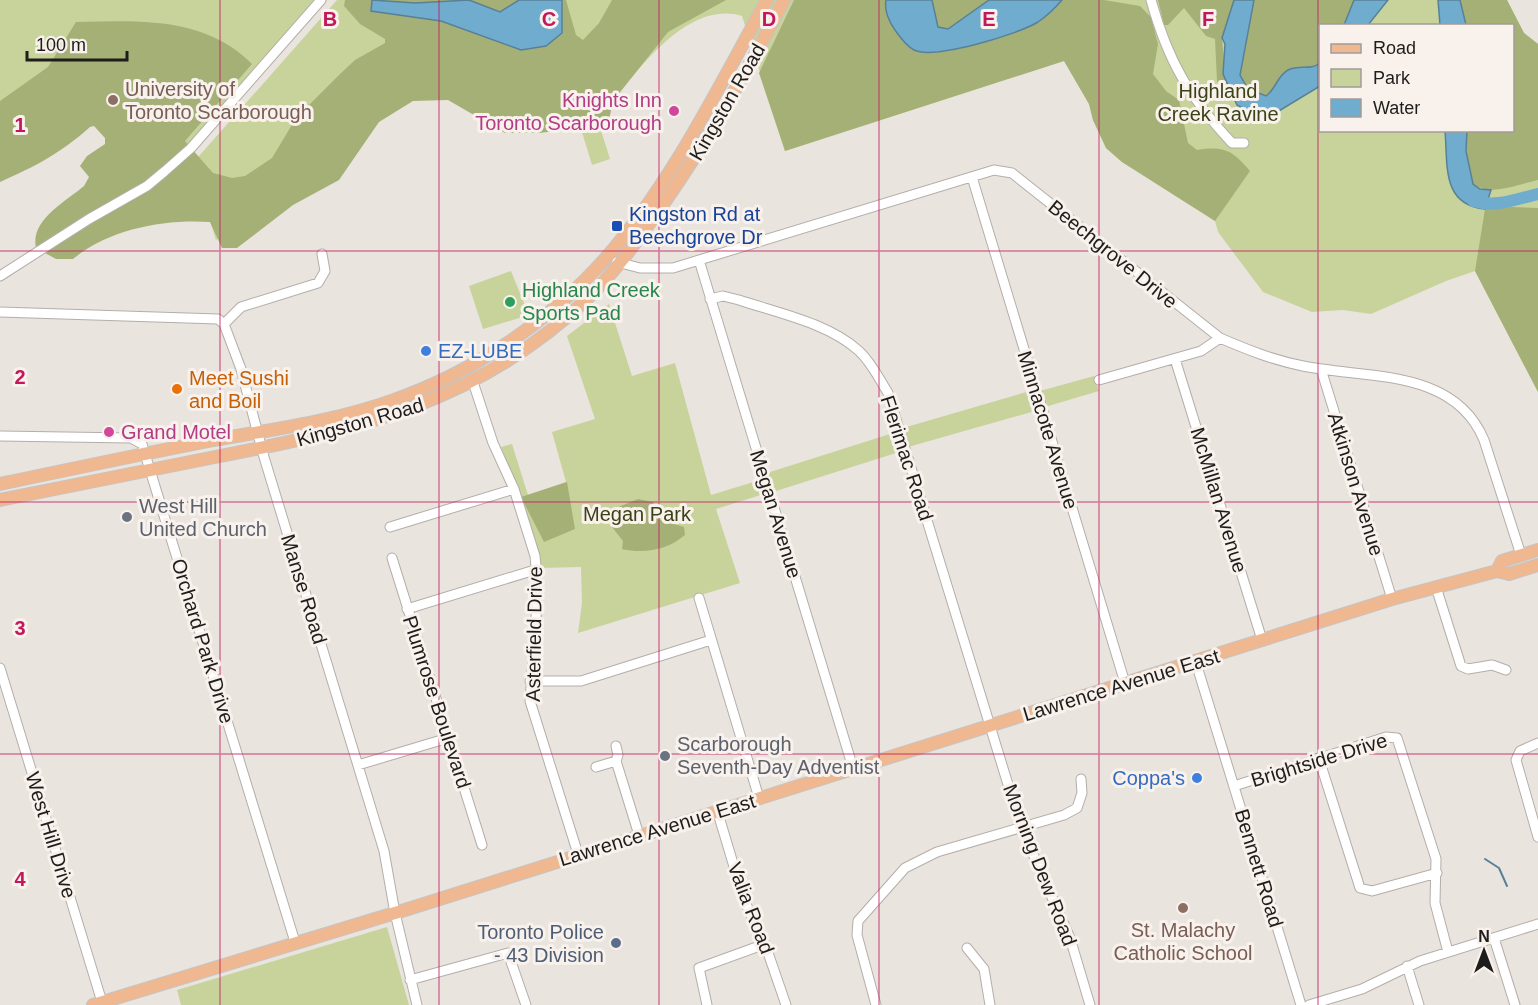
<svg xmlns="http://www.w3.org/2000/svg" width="1538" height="1005" font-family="Arial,sans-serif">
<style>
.green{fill:#c8d39b;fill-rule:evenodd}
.forest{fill:#a5b077}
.water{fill:#70accd;stroke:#588198;stroke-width:1.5}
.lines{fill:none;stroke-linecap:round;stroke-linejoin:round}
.stream{stroke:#588198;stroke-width:2}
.river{stroke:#70accd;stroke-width:12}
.minor-casing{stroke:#b4aeaa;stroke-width:11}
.major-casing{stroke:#c5c4c4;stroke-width:14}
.minor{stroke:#fff;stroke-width:9}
.major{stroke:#efb890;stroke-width:12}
.grid{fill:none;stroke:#c2185b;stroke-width:1.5;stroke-opacity:0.55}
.education-dot{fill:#8d6e63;stroke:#f8f1ec;stroke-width:2}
.hotel-dot{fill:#d1479c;stroke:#f8f1ec;stroke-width:2}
.transit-dot{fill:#1a4fb4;stroke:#f8f1ec;stroke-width:2}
.leisure-dot{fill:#2e9e5b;stroke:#f8f1ec;stroke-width:2}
.shop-dot{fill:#3f7fe0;stroke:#f8f1ec;stroke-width:2}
.food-dot{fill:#e8710a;stroke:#f8f1ec;stroke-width:2}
.worship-dot{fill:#6b7280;stroke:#f8f1ec;stroke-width:2}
.service-dot{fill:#5c6f8a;stroke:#f8f1ec;stroke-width:2}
.labels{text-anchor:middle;stroke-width:6;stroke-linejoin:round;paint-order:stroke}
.education-label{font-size:20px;fill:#785e54;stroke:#f8f1ec;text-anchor:start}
.park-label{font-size:20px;fill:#3c4217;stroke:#f8f1ec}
.hotel-label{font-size:20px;fill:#b23c85;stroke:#f8f1ec;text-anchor:end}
.street-label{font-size:20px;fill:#1f1d1b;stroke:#f8f1ec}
.transit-label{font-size:20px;fill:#164399;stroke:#f8f1ec;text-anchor:start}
.leisure-label{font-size:20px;fill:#27864d;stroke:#f8f1ec;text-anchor:start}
.shop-label{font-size:20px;fill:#366cbe;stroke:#f8f1ec;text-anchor:start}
.food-label{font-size:20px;fill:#c56008;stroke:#f8f1ec;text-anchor:start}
.worship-label{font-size:20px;fill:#5b616d;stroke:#f8f1ec;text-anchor:start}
.service-label{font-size:20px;fill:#4e5e75;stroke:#f8f1ec;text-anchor:end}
.grid-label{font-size:20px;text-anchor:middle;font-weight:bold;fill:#c2185b;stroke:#f8f1ec;stroke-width:6;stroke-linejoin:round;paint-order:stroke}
</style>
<rect width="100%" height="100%" fill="#eae4df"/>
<path class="green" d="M0 0H327L188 159 123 100 0 162Z
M337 0H1507L1524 33 1538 44V392L1475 271 1446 281 1371 314 1343 310 1312 312 1263 292 1218 232 1215 221 1122 162 1106 148 1093 120 1089 104 1064 61 785 151 742 16C689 0 640 67 613 101L428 86 381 94 313 182 216 240 192 164ZM1320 26H1512V130H1320Z
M599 124 610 159 592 165 581 129Z
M511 271 529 315 483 329 469 286Z
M609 304 632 376 675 363 711 495 760 480 764 494 716 509 740 583 578 633 582 603 581 567 542 568 521 497 501 447 512 444 528 495 566 482 552 432 595 419 567 336Z
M1094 376 1099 391 1045 407 1040 391Z
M1030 391 1035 411 908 447 903 428Z
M893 433 899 452 773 492 767 473Z
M387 927 409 1005H181L177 990Z"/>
<path class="forest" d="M345 0H566L576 35 583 40 599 23 612 0H726L668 32 613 101 609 120 581 128 539 133H505L448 100 413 101 379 122 339 180 293 205 237 248H222L210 222C164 219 109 229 73 259H56L36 248C30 220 65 202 84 186L89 177 80 166 87 156 105 144V138L94 126 90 127C61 153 36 166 0 182V101L48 67 76 22C139 21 204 16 252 64L185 141 213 173 232 178 245 176 272 158 296 118 339 75 355 60 385 43V39L360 24 344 6Z
M794 0H886L885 4 923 53H934C977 46 1032 33 1062 0H1104L1140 6 1151 17 1158 44 1153 74 1166 91 1179 100 1188 143 1197 150C1224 146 1232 150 1250 171L1215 221 1122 162 1106 148 1093 120 1089 104 1064 61 785 151 759 73Z
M932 0H989L948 29 938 27Z
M1158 0H1234L1222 38 1227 94 1223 93 1217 81 1215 39 1206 36 1184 8 1168 25H1164Z
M1254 0H1354L1344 25 1320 26V63C1310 71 1300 64 1288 70 1277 76 1276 89 1266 96L1248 89 1240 75Z
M1460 0H1507L1524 33 1538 44V180C1519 184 1490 197 1473 184L1466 151 1467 131 1512 130V26L1466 25Z
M1512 207 1538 208V392L1475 271 1485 209Z
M567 482 575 529 544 542 521 497Z
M638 499 653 502 660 520 684 527 685 535C667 550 645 554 622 549L623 541 612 527 610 516 616 508Z"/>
<path class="water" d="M372 0 415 3 469 0 500 12 519 0H562V33L546 46 521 50 441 21 371 11Z
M886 0H932L938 27 948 29 989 0H1062C1055 8 1047 16 1038 22 1019 34 934 60 914 50 906 46 900 37 895 30 889 22 884 10 886 0Z
M1234 0H1254L1240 75 1248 89 1266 96C1276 89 1277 76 1288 70 1300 64 1310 71 1320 63V86L1274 114H1253L1237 105 1223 74 1225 44 1222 38Z
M1354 0H1388L1368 25H1344Z
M1438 0H1460L1466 25H1440Z
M1445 131H1467L1466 151 1473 184 1480 189 1491 190 1485 209C1441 205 1448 164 1445 131Z"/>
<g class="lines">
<path class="stream" d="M1485 859 1499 868 1507 886"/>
<path class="river" d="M1473 201C1496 208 1516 199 1538 194"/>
<defs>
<path id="minor" d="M1151 0C1168 61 1189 97 1232 143H1244
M972 177 1125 683
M699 260 853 768
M617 262 640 268H673L994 170 1012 173 1220 338C1248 350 1273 360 1303 366 1367 379 1454 368 1484 440L1521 555
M0 276 89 219 147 186 165 171 191 148 321 0
M710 299 723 296 739 300C778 313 828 323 859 351 872 363 879 379 888 393L1021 827 1070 938 1090 1005
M0 312 218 319 224 324 241 369 264 457 384 851 395 913 417 1005
M224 324 241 307 318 283 325 271 322 254
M1175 359 1262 640
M1321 369 1392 599
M1099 380 1201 351 1220 338
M473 382 493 443 514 489 535 556 538 590 530 701 578 854
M0 436 131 438 142 444 295 942
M390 527 514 489
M392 558 482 845
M1436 587 1461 666 1468 669 1492 665 1506 670
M699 598 759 798
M407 609 538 569
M1196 663 1301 1005
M0 668 102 1002
M530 681H581L711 640
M1538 743 1520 751 1516 760 1538 837
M616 746 618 755 616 761 639 835
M1319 759 1360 888 1372 891 1437 873
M358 765 448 738
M596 767 616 761
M1234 786 1386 737 1397 738 1436 859 1435 903 1448 952
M717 810 744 900 765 944 786 1005
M1494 938 1515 1005
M967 948 984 969 990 1005
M1407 966 1419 1005
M410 980 508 953 526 1005
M707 1005 699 968 765 944
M876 1005 857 935 858 921 905 868 937 852 1064 815 1077 808 1082 793 1081 779
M1309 1005 1362 989 1420 961 1538 924"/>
<path id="major" d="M0 484C71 469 142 454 214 440 274 429 336 421 394 400 473 372 549 322 605 259 672 183 718 88 767 0
M0 500C72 485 143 472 215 457 359 429 478 403 588 298 613 274 634 245 654 217 704 148 745 75 784 0
M1497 571 1502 561 1538 550
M93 1005 408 909 1392 599 1497 571 1509 574 1538 565"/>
</defs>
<use href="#minor" class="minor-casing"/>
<use href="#major" class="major-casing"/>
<use href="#minor" class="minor"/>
<use href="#major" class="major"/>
</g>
<path class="grid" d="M220 0V1005M439 0V1005M659 0V1005M879 0V1005M1099 0V1005M1318 0V1005M0 251H1538M0 502H1538M0 754H1538"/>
<g class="education-dot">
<circle cx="113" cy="100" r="6"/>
<circle cx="1183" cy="908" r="6"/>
</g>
<g class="hotel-dot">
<circle cx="674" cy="111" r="6"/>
<circle cx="109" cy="432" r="6"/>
</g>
<rect class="transit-dot" x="611" y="220" width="12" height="12" rx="3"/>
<circle class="leisure-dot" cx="510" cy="302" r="6"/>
<g class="shop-dot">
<circle cx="426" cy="351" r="6"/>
<circle cx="1197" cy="778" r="6"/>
</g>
<circle class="food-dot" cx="177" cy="389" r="6"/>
<g class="worship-dot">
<circle cx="127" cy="517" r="6"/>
<circle cx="665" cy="756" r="6"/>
</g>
<circle class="service-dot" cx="616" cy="943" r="6"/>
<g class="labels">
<g class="education-label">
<text x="125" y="96">University of<tspan x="125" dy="23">Toronto Scarborough</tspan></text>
<text x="1183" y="937" text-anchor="middle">St. Malachy<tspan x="1183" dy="23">Catholic School</tspan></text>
</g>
<g class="park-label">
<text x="1218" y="98">Highland<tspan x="1218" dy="23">Creek Ravine</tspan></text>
<text x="637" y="521">Megan Park</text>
</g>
<g class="hotel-label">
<text x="662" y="107">Knights Inn<tspan x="662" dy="23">Toronto Scarborough</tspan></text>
<text x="121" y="439" text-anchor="start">Grand Motel</text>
</g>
<g class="street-label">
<text transform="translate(727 102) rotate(-60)" y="7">Kingston Road</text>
<text transform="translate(1113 254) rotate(39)" y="7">Beechgrove Drive</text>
<text transform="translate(360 422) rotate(-16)" y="7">Kingston Road</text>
<text transform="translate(1048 430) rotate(73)" y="7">Minnacote Avenue</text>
<text transform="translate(907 458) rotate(72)" y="7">Flerimac Road</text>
<text transform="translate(1356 484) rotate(73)" y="7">Atkinson Avenue</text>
<text transform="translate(1219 500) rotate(73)" y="7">McMillan Avenue</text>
<text transform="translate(776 514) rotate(73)" y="7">Megan Avenue</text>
<text transform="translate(304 589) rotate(73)" y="7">Manse Road</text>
<text transform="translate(534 634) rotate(-89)" y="7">Asterfield Drive</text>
<text transform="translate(203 641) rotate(73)" y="7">Orchard Park Drive</text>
<text transform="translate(1121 685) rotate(-17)" y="7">Lawrence Avenue East</text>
<text transform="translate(437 702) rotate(72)" y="7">Plumrose Boulevard</text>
<text transform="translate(1319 760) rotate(-17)" y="7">Brightside Drive</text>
<text transform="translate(657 830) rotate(-17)" y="7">Lawrence Avenue East</text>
<text transform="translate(51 835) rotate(73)" y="7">West Hill Drive</text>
<text transform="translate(1040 865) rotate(69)" y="7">Morning Dew Road</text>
<text transform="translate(1259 868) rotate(73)" y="7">Bennett Road</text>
<text transform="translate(751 908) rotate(69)" y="7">Valia Road</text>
</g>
<g class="transit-label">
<text x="629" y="221">Kingston Rd at<tspan x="629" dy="23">Beechgrove Dr</tspan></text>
</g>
<g class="leisure-label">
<text x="522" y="297">Highland Creek<tspan x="522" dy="23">Sports Pad</tspan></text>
</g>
<g class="shop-label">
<text x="438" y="358">EZ-LUBE</text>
<text x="1185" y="785" text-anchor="end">Coppa's</text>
</g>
<g class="food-label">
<text x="189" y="385">Meet Sushi<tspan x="189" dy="23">and Boil</tspan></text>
</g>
<g class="worship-label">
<text x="139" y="513">West Hill<tspan x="139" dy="23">United Church</tspan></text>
<text x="677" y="751">Scarborough<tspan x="677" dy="23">Seventh-Day Adventist</tspan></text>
</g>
<g class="service-label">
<text x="604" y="939">Toronto Police<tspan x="604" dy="23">- 43 Division</tspan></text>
</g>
</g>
<g class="grid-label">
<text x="330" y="26">B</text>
<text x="549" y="26">C</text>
<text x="769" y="26">D</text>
<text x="989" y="26">E</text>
<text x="1208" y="26">F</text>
<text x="20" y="132">1</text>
<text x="20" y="384">2</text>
<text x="20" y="635">3</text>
<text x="20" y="886">4</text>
</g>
<rect x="1319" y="24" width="195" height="108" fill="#f8f1ec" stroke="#a19c98" stroke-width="1.5"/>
<rect x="1331" y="44" width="30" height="9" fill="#efb890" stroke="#a19c98" stroke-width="1.5"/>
<text x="1373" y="54" font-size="18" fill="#1f1d1b">Road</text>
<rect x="1331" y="69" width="30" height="18" fill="#c8d39b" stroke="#a19c98" stroke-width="1.5"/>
<text x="1373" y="84" font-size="18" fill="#1f1d1b">Park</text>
<rect x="1331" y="99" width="30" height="18" fill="#70accd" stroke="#a19c98" stroke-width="1.5"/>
<text x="1373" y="114" font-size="18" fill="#1f1d1b">Water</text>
<g transform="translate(1484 951)" stroke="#f8f1ec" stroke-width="4.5" paint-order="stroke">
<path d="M0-4.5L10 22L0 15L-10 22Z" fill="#1f1d1b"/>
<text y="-9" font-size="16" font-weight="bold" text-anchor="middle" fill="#1f1d1b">N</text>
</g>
<path d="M27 51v9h100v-9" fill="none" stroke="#1f1d1b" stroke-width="3"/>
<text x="36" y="51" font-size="18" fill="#1f1d1b" stroke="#f8f1ec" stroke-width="4.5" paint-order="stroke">100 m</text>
</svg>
